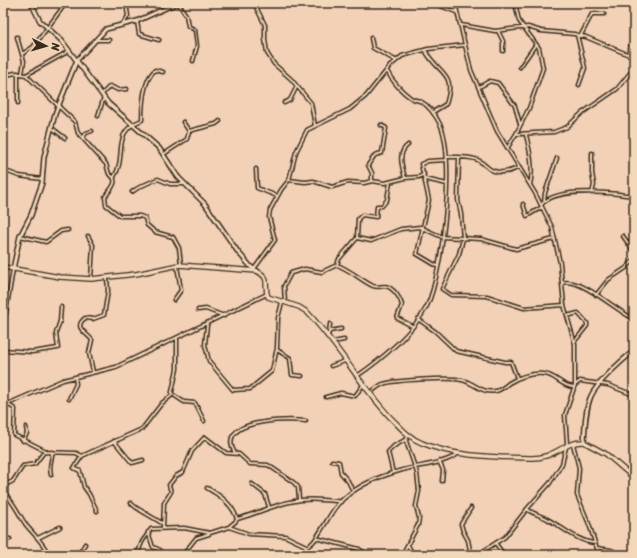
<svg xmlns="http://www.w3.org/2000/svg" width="637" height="558" font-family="Sriracha,sans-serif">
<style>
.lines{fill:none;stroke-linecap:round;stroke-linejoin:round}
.minor-casing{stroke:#3b2a1e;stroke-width:5}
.tertiary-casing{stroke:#3b2a1e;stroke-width:6}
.secondary-casing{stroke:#3b2a1e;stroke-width:6}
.minor{stroke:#f2d8b9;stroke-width:2}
.tertiary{stroke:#f2d8b9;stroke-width:3}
.secondary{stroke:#f2d8b9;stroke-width:3.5}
</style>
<rect width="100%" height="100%" fill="#f2d1b7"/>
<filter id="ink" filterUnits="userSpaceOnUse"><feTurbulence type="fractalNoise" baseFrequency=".025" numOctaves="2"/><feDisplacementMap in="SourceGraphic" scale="8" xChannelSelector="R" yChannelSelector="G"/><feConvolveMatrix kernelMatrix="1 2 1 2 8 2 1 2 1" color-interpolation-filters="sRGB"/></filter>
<g filter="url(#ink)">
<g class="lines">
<defs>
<path id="minor" d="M77 3H88
M178 3 186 15 188 26 195 30 197 46 193 61
M254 3 265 25V39L267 53 274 64 291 79 311 103 315 126
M433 3 456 12
M455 3 471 70 497 131 535 193 552 227 560 263 564 305 575 344V385L565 415 567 443 562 464 550 483 527 509 505 537 477 555
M137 21 139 34 159 40
M123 24 128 16 126 3
M461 25 495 31 528 27 541 31 574 34 586 37 634 57
M498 31 503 41V51
M577 35 585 68 579 85
M581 35 592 14H604
M17 37 24 61 22 74
M371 38 373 48 395 60
M96 40H109
M425 50C438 75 457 71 446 104L433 112
M22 54 33 47 66 3
M628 54 634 33
M520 67 536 44
M18 73V103
M26 75 69 51
M3 76 15 73 26 75 75 122 78 133 106 164 109 174C121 181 110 189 105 197L106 205 120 216H140L145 218 147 225 155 232 173 237 179 248 181 264
M479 87 490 81 498 83 515 106 520 124
M102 94 110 86 118 90 127 89
M284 103 290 100 296 88
M98 116 104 97
M52 128 65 138
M189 131 216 124 220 121
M516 134 554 132 567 127 582 113 617 89 634 68
M526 135C530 151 534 169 530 185
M83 138 86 133 92 131
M508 147 516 134 529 108 543 68 539 48 519 21 515 3
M592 153V173L594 185 592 193
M164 154 187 139 189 131 183 122
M447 157C456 157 466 156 475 159 480 160 482 163 486 166 495 175 509 173 519 167
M459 157 458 200 461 214 463 239 459 254 442 289 451 295 487 296 524 308 564 305
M256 169 257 188 277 196
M3 170 19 176 42 179
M114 177C128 155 110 132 142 120 142 104 143 80 155 70L163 72
M405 178C402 166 397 153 408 145
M425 179 447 184
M289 180 305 182 313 181 332 187 348 182 364 183 372 181 385 183 405 178 419 177 424 174
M372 181V173L368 165 375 155 382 153 386 128 381 125
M132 192C137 188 150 182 158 179L170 184H184
M544 202 545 193 557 158
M523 204 527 216 542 207
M541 205C555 188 599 192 619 194 624 195 628 196 634 195
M20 236 46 242 61 231 68 230
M88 236 93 245 91 279
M623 236 634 252
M357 238 371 241 401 229 420 227 442 237 481 239 516 249 554 239
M337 265 339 259 357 238 358 219 362 215 376 217 377 206H382L387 200 390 182
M437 266 417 254 429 200 421 164 428 161 446 160
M254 269 275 240 269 217 270 210 281 190 289 180 296 152 307 130 350 109 366 96 390 66 402 56 428 49 465 45
M562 283C581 277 615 310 634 319
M596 295 608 280 626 268 634 260
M174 300 181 290 177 266
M285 302 284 286 291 273 305 269 322 272 337 265C351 270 360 280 373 286 378 288 384 285 389 287 395 291 400 298 402 305L397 318 412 326
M198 310 206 309 224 316
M567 316 578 313 587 323V326L575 341
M418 319 436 332 456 351 505 362H511L517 378
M207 325 205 345 209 361 233 390 250 389 272 371 277 348 278 318 282 302
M3 331 13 269
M329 333 330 324
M327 336 330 331 341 329
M333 342 344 340
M3 350 32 352 58 348 56 333 60 321 61 307
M277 350 290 358 292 375 302 376
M331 366 345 361
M93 372 89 353 92 340C86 332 73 328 85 318L93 319 104 315 108 291 107 278
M357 376C381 360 414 332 427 306 443 272 455 160 441 126 436 116 430 106 420 101 417 100 414 100 411 98 402 92 392 81 387 71
M575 385 580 381 608 385 634 395
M370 393C374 390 378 386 383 384 395 380 451 377 462 380 475 383 482 394 496 391 501 390 505 386 509 383 519 377 532 373 544 374 556 375 562 387 574 387
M172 394 184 402 195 403 204 421
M326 397 341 393 355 396 363 385
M69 399 76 384 75 377
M7 404 15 409 14 435 46 451
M3 406 63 380 116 367 267 294
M23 441 27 433 26 427
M114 441 132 463 143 460
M573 444 579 468 577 495 589 524 599 555
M235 453C214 419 287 419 306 421
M82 456 74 468 80 471 84 487 89 494 97 511
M332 461 339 462 341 473 348 481 353 491
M439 461 443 470 442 481
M393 473 388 452 394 446 405 440
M51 475C48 463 53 460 52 452
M252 484 265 494 269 507
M3 486 13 481 23 466 35 464 44 452 76 453 82 456 142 429 162 403 171 396 177 369V339
M207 488C220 495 233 505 237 519
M3 491C13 501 18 513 26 525 34 535 43 542 49 555
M131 503C134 508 155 518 163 524
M527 509C534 515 542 515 549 520 563 528 579 542 595 543
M229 527 249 534 285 536 306 546
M163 528 164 503 171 492 169 485 176 476 183 472 192 451 205 437 226 453 239 454 250 464 268 465 293 482 298 487 299 499
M148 532 153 547 160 550
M38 538 60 527
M316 538 359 549 368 555
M3 539H10
M496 544 502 552 507 555
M408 545 413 555
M597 548 611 550 622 555
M185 552 196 538 209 534
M70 555 80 552 85 544
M137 555 142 542 151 529 184 528 210 533 229 527 236 521 237 519C269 510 286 497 322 500 329 501 335 500 341 502
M299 555C303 548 310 546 314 541 323 529 329 515 338 504 354 487 377 477 399 471 418 465 442 465 458 454
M402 555 418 525 419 518 416 506 419 491 417 473 406 441 408 435
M471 555 468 540 463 531 461 524 471 508"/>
<path id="tertiary" d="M31 3 40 21 62 41 108 103 159 148 178 177 205 204 238 252 251 267 257 271
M13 269 20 236 31 215 42 183 44 157 55 114 77 60 106 29 137 21 177 3
M584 442C585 427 585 410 591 396 597 383 622 360 634 351"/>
<path id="secondary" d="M3 267 60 277 91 279 136 274 179 265 257 271C272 279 263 285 268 297L299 307 307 312C338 344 359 384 390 417 400 427 409 438 422 443 455 457 495 457 530 458 555 459 564 441 584 442L606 454 634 478"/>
</defs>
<use href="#minor" class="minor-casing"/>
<use href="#tertiary" class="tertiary-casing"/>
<use href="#secondary" class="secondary-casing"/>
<use href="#minor" class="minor"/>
<use href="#tertiary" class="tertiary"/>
<use href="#secondary" class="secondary"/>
</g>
</g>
<rect width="637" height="558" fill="none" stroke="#f2d8b9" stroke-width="16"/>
<rect x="8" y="8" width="621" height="542" fill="none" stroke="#3b2a1e" stroke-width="1.5" filter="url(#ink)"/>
<g transform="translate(46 46) rotate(95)" stroke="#f2d8b9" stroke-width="3" paint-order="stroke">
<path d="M0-3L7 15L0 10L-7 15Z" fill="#3b2a1e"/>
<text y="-6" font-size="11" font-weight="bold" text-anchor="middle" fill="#3b2a1e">N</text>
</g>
</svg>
